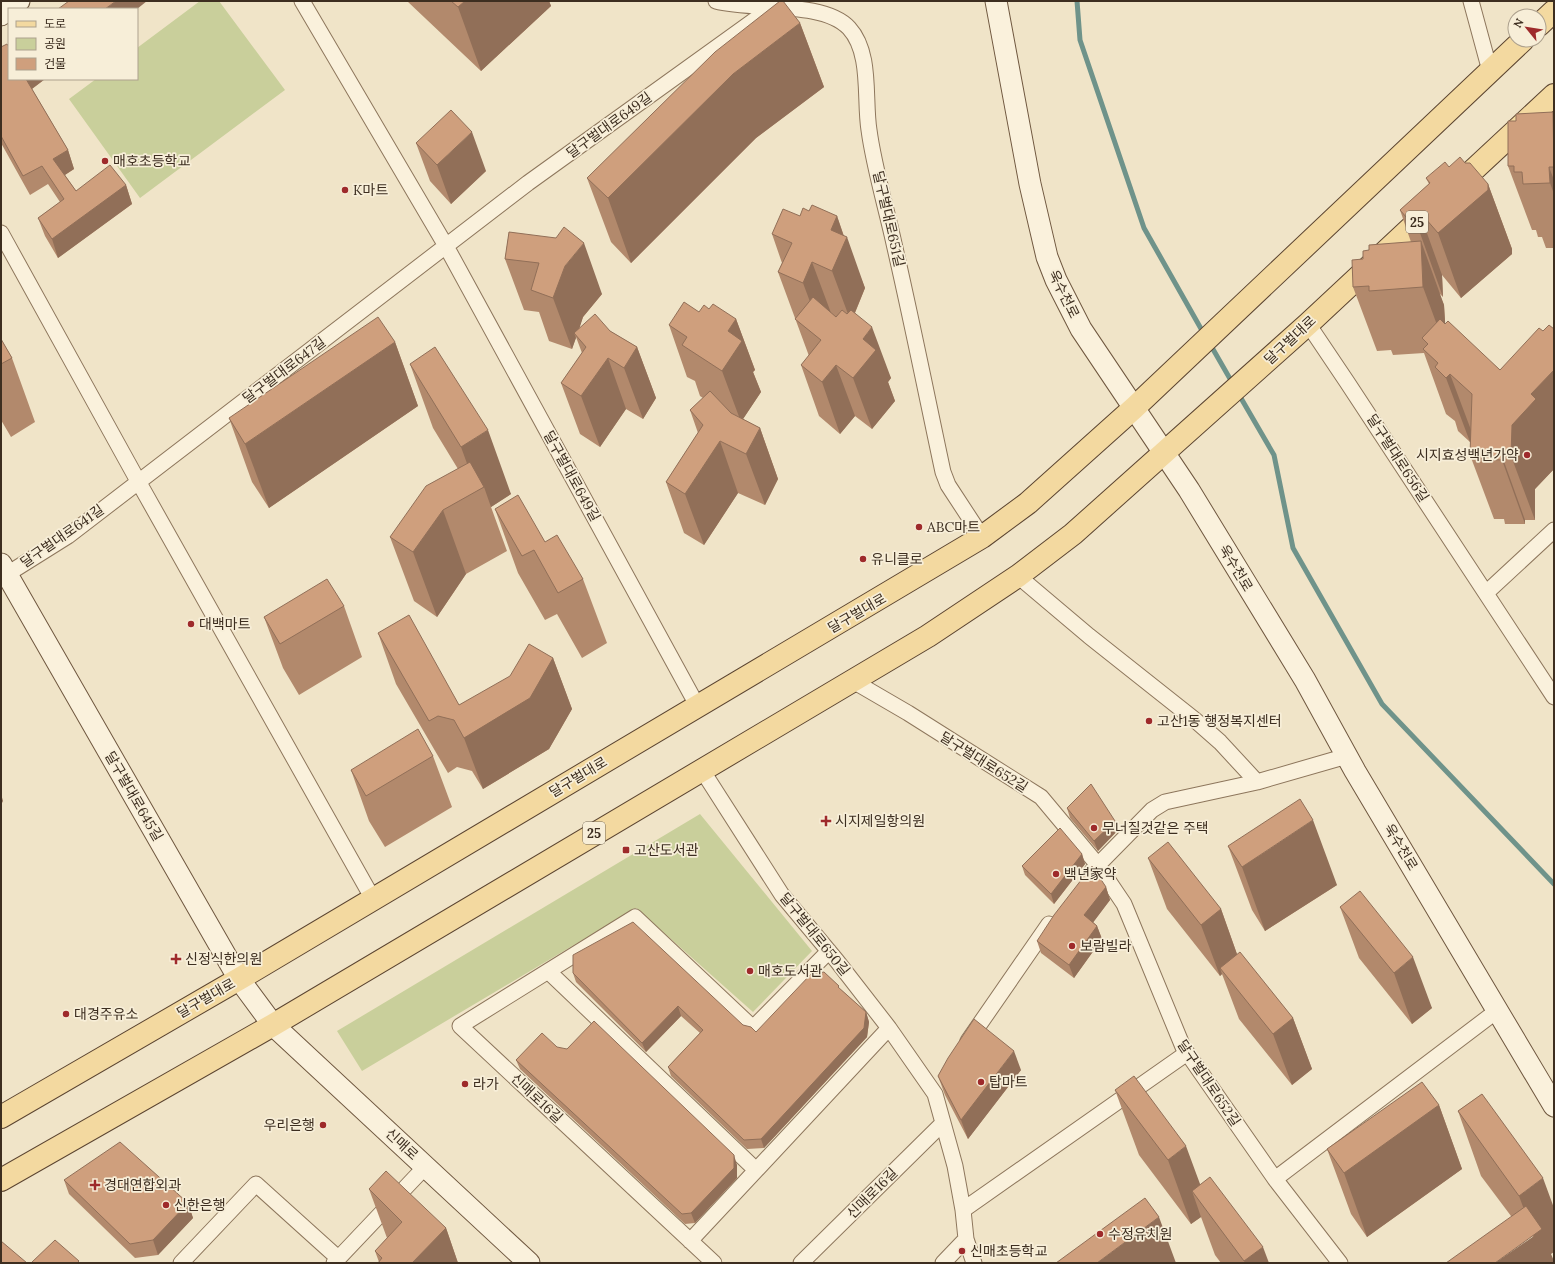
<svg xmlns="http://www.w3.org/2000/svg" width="1555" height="1264" font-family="Lora,'Noto Sans KR',serif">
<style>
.green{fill:#c9cf9b}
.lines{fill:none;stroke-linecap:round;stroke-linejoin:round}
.stream{stroke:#6f938a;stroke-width:5}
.street-casing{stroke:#8d765c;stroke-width:17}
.secondary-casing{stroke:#6f573f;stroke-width:23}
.primary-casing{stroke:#5b4430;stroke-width:24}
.street{stroke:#faf1dc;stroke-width:15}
.secondary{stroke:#faf1dc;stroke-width:21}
.primary{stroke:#f3d9a0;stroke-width:22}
.wall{fill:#b2896c}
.shaded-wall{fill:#916f58}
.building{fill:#cf9f7d;stroke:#916f58}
.poi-dot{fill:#9e2a2b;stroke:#f7eed8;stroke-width:1.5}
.labels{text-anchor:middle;stroke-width:3.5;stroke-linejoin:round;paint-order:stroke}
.shield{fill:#f7eed8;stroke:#756857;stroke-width:1}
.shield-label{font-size:13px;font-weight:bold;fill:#3d2e20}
.street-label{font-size:14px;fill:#3d2e20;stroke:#f7eed8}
.poi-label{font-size:14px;fill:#3d2e20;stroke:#f7eed8;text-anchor:start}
</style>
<rect width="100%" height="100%" fill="#f0e4c8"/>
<path class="green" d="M200 1H219L285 90 140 198 69 99 96 79H137V48Z
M700 814 812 951 753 1012 636 908 362 1071 337 1031Z"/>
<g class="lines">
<path class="stream" d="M1077 1 1080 40 1144 228 1204 334
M1210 344 1233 384
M1238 393 1274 455 1293 548 1382 704 1554 884"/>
<defs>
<path id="street" d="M302 1 446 246 698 707
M716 1C752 11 823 0 849 28 872 53 864 99 869 130 874 168 887 210 895 248 912 322 927 397 943 472L948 485 982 537
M1471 1 1490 71
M1 233 138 481 373 899
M1308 324 1347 382 1554 697
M1018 576 1089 636 1195 720 1220 742 1257 782
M1 578 68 536 528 183 781 1
M1486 593 1554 530
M853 681 908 713 1041 797 1097 864 1124 904 1183 1047 1275 1179 1340 1263
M702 770 782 895 837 961 889 1028 935 1094 955 1166 963 1210 966 1239 974 1263
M1092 871 1152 810 1165 802 1257 782 1347 756
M549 972 756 1170
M968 1041 1049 924
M1275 1179 1498 1010
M963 1210 1187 1053
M690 1241 889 1028
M181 1263 256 1184 338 1258
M334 1263 426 1166
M714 1263 460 1026 635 917 753 1028 829 951
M801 1263 943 1123
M943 1263 966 1239"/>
<path id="secondary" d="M996 1 1030 184 1047 257 1056 280 1081 329 1189 490 1305 680 1355 771 1554 1106
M1 15 19 1
M1 564 239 979 273 1025 529 1263"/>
<path id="primary" d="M1539 25 1554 11
M1453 189 1554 95
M1 1117 239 979 982 537 1028 503 1134 408 1523 40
M1 1180 273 1025 928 636 1018 576 1073 534 1308 324 1429 211"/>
</defs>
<use href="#street" class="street-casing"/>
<use href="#secondary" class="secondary-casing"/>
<use href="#primary" class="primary-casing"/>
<use href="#street" class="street"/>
<use href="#secondary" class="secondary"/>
<use href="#primary" class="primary"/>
</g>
<path class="wall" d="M407 1H549L551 6 481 71Z
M800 23 824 87 756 138 631 263 611 242 587 178Z
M1 47 9 79H45L32 89 68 150 74 169 65 175 76 191 126 185 132 204 58 258 45 236 38 218 60 202 48 184 30 195 1 143Z
M1553 112 1554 116V248H1546L1542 237H1538L1536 230H1532L1508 166 1516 121Z
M416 143 486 171 451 204 430 181Z
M1465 163 1488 184 1512 249V254L1461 298 1442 275 1443 297 1439 293 1444 305 1445 324 1500 370 1543 331 1554 329V469L1535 489V520H1525V524H1505L1504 519H1494L1470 455 1471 441 1470 442 1458 431 1455 421 1446 414 1424 353 1393 355 1391 350 1377 351 1353 287 1363 259 1369 250 1411 242 1400 210 1429 184 1426 178 1449 167Z
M809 211 837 216 844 236 865 288 855 313 891 378 888 382 895 401 872 429 855 416 840 434 819 416 801 365 809 356 778 272 782 263 772 234 800 216Z
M509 232 602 294 583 317 579 328 610 331 637 347 656 398 643 419 626 409 600 447 580 434 561 383 582 353 576 337 572 349 549 341 539 312 524 310 505 259Z
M709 309 736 319 755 370 753 372 761 392 743 419 760 428 778 479 765 505 738 493 704 545 684 533 666 482 698 433 690 410 703 398 700 396 695 381 687 377 669 325 699 312Z
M1 339 12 358 35 422 11 437 1 420Z
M395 342 418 406 269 508 252 482 229 418Z
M410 364 511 494 491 507 507 551 466 574 437 617 414 601 390 537 458 469 433 428Z
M495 509 545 542 583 579 607 643 582 658 557 614 545 620 518 573Z
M344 606 362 657 299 695 283 668 264 617Z
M378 633 459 705 553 658 572 709 549 749 483 789 472 771 457 767 448 773 396 684Z
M433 756 452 807 385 847 369 821 351 770Z
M1067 808 1118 830 1098 851 1070 818Z
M1228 846 1337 885 1265 931 1252 910Z
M1082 854 1085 864 1054 904 1025 875 1022 866Z
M1148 858 1221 909 1237 954 1293 1018 1312 1069 1292 1085 1239 1019 1222 974 1220 976 1167 909Z
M1106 887 1110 900 1093 922 1097 926 1102 939 1074 978 1041 953 1037 941Z
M1340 907 1432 1008 1412 1024 1359 958Z
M573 973 743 1025 756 1032 840 989 866 1012 869 1022 867 1037 764 1148 747 1149 671 1076 668 1067 700 1033 681 1016 646 1052 576 982Z
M557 1047 737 1165V1178L695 1223 685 1224 520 1069 516 1060Z
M1021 1070 968 1139 945 1095 938 1076Z
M1115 1090 1269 1263H1221L1215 1255 1201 1217 1191 1224 1139 1155Z
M1482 1094 1551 1254 1511 1216 1481 1176 1458 1111Z
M1439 1105 1462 1169 1367 1237 1351 1214 1327 1149Z
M64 1180 188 1203 193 1218 158 1255 135 1258 69 1194Z
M369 1189 446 1228 458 1263H378L379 1262 375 1251 387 1238Z"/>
<path class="shaded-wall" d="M116 1H147L137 9H105Z
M465 1H549L551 6 481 71 458 7Z
M800 23 824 87 756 138 631 263 608 198 733 74Z
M25 79H45L29 91Z
M1553 112 1554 116V152Z
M472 132 486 171 451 204 437 165Z
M68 150 74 169 60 178 53 159Z
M1549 167 1554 180V194L1550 183Z
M1488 184 1512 249V254L1461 298 1438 233Z
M126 185 132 204 58 258 52 239Z
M1419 211 1442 275 1443 297 1420 233Z
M837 216 845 240 847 237 865 288 851 322 832 271 831 230Z
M1421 241 1444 305 1447 352 1423 287Z
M584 243 602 294 583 317 577 336 574 333 576 338 572 349 553 298 565 266Z
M812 262 831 313 822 334 803 283Z
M736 319 755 370 753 372 761 392 741 422 722 371 728 331Z
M872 327 891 378 888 382 895 401 872 429 853 378 863 339Z
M395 342 418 406 269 508 245 444Z
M637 347 656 398 643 419 624 368Z
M608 358 626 409 600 447 581 396Z
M836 365 855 416 840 434 822 382Z
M1554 370V469L1535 489V520L1511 456 1512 425 1531 394Z
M1450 374 1474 438 1470 442 1446 378Z
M760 428 778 479 765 505 746 454Z
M488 430 511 494 491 507 484 487 477 491 461 447Z
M720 441 738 493 704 545 685 494Z
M1502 456 1525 520V524L1502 460Z
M443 510 466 574 437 617 413 552Z
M553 658 572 709 549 749 483 789 464 738Z
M1 794 3 801 1 805Z
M1313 820 1337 885 1265 931 1242 867Z
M1115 821 1118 830 1098 851 1094 841Z
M1082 854 1085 864 1054 904 1051 894Z
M1106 887 1110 900 1089 928 1084 915Z
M1221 909 1239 960 1220 968 1222 974 1220 976 1201 925Z
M1097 926 1102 939 1074 978 1069 965Z
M1413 957 1432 1008 1412 1024 1394 973Z
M678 1006 681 1016 646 1052 642 1043Z
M866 1012 869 1022 867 1037 764 1148 761 1139Z
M1293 1018 1312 1069 1292 1085 1273 1034Z
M1014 1051 1021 1070 968 1139 961 1120Z
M1439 1105 1462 1169 1367 1237 1344 1173Z
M1186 1146 1210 1211 1192 1191 1201 1217 1191 1224 1168 1160Z
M734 1155 737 1165V1178L695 1223 691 1213Z
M1543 1178 1554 1208V1252L1551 1254 1554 1261V1263H1495L1534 1236 1519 1196Z
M188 1203 193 1218 158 1255 153 1240Z
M1159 1217 1176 1263H1097Z
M446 1228 458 1263H412Z
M1263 1247 1269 1263H1245L1244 1261Z"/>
<path class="building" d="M69 1H116L105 9H58Z
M451 1H465L458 7Z
M780 1H783L800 23 733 74 608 198 587 178 715 52Z
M7 44 9 47V79H26L68 150 53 159 76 191 110 165 126 185 52 239 38 218 64 199 42 166 23 176 1 136V47Z
M451 110 472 132 437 165 416 143Z
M1553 112 1554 167H1549L1550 183 1523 184 1522 172H1514V166H1508V121H1516V114Z
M1460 157 1465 163H1470L1488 184V190L1438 233 1419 211 1420 233 1400 210 1430 183 1426 178 1445 162 1449 167Z
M812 205 837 216 831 230 847 237 832 271 812 262 803 283 778 272 792 243 772 234 783 209 800 216 803 208 809 211Z
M564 227 584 243 565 266 553 298 531 290 539 263 505 259 509 232 556 238Z
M1421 241 1423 287 1369 291V286L1353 287 1352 260 1363 259V251L1369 250V245Z
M813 297 836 317 842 310 847 314 851 310 872 327 863 339 876 350 853 378 836 365 822 382 801 365 821 340 795 319Z
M684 302 699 312 704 305 709 309 713 304 736 319 728 331 742 341 722 371 682 345 687 337 669 325Z
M595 314 610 331 637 347 624 368 608 358 581 396 561 383 586 347 574 333Z
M378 317 395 342 245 444 229 418Z
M1440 319 1445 324 1448 321 1500 370 1539 328 1543 331 1549 325 1554 329V370L1531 394 1536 399 1512 425 1511 456H1502V460L1482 459V455H1470L1472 394 1450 374 1446 378 1435 367 1438 363 1423 349 1428 344 1422 338Z
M1 339 12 358 1 364Z
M435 347 488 430 461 447 410 364Z
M710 391 731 413 760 428 746 454 720 441 685 494 666 482 703 425 690 410Z
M470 462 484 487 443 510 413 552 390 537 426 486Z
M518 495 545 542 557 535 583 579 558 593 534 550 522 556 495 509Z
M327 579 344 606 280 644 264 617Z
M409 615 459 705 510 676 529 644 553 658 530 698 464 738 454 720 438 716 429 721 378 633Z
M418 729 433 756 366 796 351 770Z
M1091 784 1115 821 1094 841 1067 808Z
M1300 799 1313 820 1242 867 1228 846Z
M1060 828 1082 854 1051 894 1022 866Z
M1168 842 1221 909 1201 925 1148 858Z
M1092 866 1106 887 1084 915 1097 926 1069 965 1037 941 1054 915Z
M1360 891 1413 957 1394 973 1340 907Z
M633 922 743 1025 751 1027 756 1032 811 974 824 972 839 986 838 987 866 1012 864 1028 761 1139 744 1140 668 1067 703 1030 678 1006 642 1043 573 973V955Z
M1240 952 1293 1018 1273 1034 1220 968Z
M974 1019 1014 1051 961 1120 938 1076 948 1058Z
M594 1021 734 1155V1168L691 1213 682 1214 516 1060 542 1033 557 1047 567 1049Z
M1134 1076 1186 1146 1168 1160 1115 1090Z
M1422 1082 1439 1105 1344 1173 1327 1149Z
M1482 1094 1543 1178 1519 1196 1458 1111Z
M120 1142 188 1203 153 1240 130 1244 64 1180Z
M386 1171 446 1228 412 1263H378L382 1258 375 1251 402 1222 369 1189Z
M1210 1177 1263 1247 1244 1261 1192 1191Z
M1145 1198 1159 1217 1097 1263H1056Z
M1526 1206 1542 1229 1495 1263H1446Z
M55 1240 79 1261 77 1263H31Z
M1 1241 27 1263H1Z"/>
<g class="poi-dot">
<circle cx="105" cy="161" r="4"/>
<circle cx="345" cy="190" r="4"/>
<circle cx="1527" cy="455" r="4"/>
<circle cx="919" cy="527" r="4"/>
<circle cx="863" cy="559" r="4"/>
<circle cx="191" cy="624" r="4"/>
<circle cx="1149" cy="721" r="4"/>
<path d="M824 815h4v4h4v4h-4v4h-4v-4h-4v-4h4z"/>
<circle cx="1094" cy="828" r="4"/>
<rect x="622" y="846" width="8" height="8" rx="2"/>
<circle cx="1056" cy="874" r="4"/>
<circle cx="1072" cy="946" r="4"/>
<path d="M174 953h4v4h4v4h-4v4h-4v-4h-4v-4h4z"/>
<circle cx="750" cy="971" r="4"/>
<circle cx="66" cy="1014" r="4"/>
<circle cx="981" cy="1082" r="4"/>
<circle cx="465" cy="1084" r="4"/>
<circle cx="323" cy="1125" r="4"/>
<path d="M93 1179h4v4h4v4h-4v4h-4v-4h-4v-4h4z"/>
<circle cx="166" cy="1205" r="4"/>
<circle cx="1100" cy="1234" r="4"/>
<circle cx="962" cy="1251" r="4"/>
</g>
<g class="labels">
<g class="shield">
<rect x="1406" y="211" width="22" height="22" rx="3"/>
<rect x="583" y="822" width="22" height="22" rx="3"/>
</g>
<g class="shield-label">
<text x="1417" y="227">25</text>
<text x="594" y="838">25</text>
</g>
<g class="street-label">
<text transform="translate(609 125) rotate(-36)" y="5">달구벌대로649길</text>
<text transform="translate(889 219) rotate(77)" y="5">달구벌대로651길</text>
<text transform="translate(1064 294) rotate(64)" y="5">욱수천로</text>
<text transform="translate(1290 340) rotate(-43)" y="5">달구벌대로</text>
<text transform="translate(284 370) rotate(-37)" y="5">달구벌대로647길</text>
<text transform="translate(1398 458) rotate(57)" y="5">달구벌대로656길</text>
<text transform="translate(572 476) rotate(61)" y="5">달구벌대로649길</text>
<text transform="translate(62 536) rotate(-35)" y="5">달구벌대로641길</text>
<text transform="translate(1236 568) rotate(59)" y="5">욱수천로</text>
<text transform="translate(857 613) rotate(-30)" y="5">달구벌대로</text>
<text transform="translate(984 762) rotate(32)" y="5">달구벌대로652길</text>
<text transform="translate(578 777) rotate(-31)" y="5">달구벌대로</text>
<text transform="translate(134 796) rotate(60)" y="5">달구벌대로645길</text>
<text transform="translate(1401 847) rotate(59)" y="5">욱수천로</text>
<text transform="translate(815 934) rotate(51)" y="5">달구벌대로650길</text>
<text transform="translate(206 998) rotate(-30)" y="5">달구벌대로</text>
<text transform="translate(1209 1083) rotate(56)" y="5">달구벌대로652길</text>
<text transform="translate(537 1098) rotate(43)" y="5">신매로16길</text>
<text transform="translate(402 1144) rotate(43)" y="5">신매로</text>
<text transform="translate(872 1193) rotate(-45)" y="5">신매로16길</text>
</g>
<g class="poi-label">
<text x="113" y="166">매호초등학교</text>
<text x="353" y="195">K마트</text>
<text x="1519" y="460" text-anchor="end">시지효성백년가약</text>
<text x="927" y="532">ABC마트</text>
<text x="871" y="564">유니클로</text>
<text x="199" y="629">대백마트</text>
<text x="1157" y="726">고산1동 행정복지센터</text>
<text x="835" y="826">시지제일항의원</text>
<text x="1102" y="833">무너질것같은 주택</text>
<text x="634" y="855">고산도서관</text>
<text x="1064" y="879">백년家약</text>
<text x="1080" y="951">보람빌라</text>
<text x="185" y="964">신정식한의원</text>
<text x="758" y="976">매호도서관</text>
<text x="74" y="1019">대경주유소</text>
<text x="989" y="1087">탑마트</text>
<text x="473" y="1089">라가</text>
<text x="315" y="1130" text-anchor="end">우리은행</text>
<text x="104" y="1190">경대연합외과</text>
<text x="174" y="1210">신한은행</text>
<text x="1108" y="1239">수정유치원</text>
<text x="970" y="1256">신매초등학교</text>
</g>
</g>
<rect width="1555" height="1264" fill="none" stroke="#3d2e20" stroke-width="4"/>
<rect x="8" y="8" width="130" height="72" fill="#f7eed8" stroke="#ada18e"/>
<rect x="16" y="21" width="20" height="6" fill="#f3d9a0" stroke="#ada18e"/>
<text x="44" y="28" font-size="12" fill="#3d2e20">도로</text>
<rect x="16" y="38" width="20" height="12" fill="#c9cf9b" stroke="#ada18e"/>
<text x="44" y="48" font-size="12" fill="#3d2e20">공원</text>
<rect x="16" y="58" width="20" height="12" fill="#cf9f7d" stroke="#ada18e"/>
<text x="44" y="68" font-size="12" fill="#3d2e20">건물</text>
<g transform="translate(1527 28) rotate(300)"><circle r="19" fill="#f7eed8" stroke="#ada18e"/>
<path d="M0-3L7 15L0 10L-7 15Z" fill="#9e2a2b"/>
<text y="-6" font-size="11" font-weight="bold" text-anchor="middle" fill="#3d2e20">N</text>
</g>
</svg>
